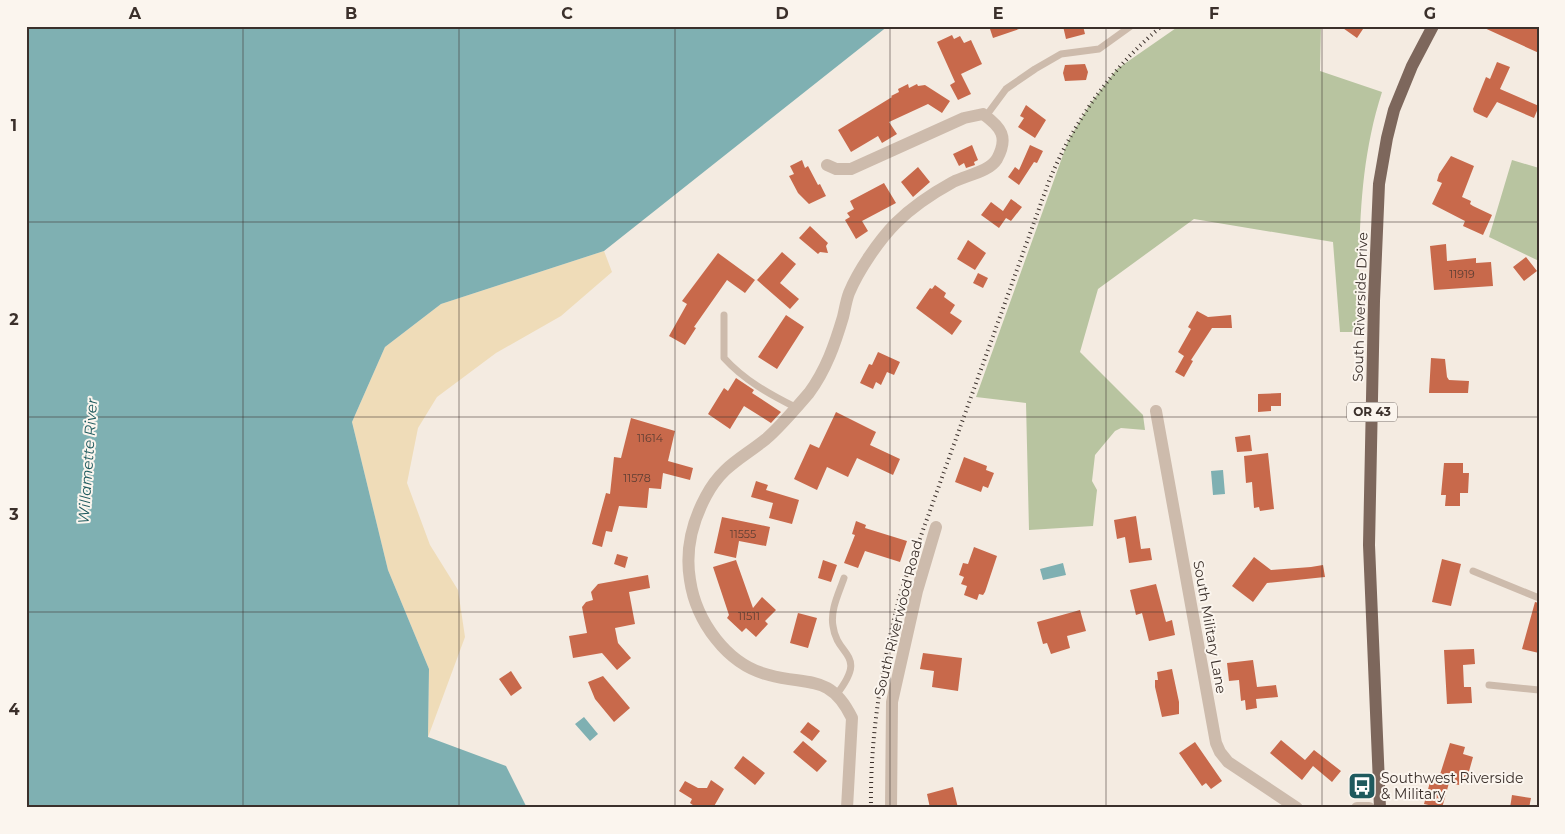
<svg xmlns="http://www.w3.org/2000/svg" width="1565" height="834" font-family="Montserrat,sans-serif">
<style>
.green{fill:#b8c4a0}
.sand{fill:#efdcb8}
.water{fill:#7fb0b2}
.building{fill:#c8694b}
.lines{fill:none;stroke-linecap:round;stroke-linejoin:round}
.service{stroke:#cdbbac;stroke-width:7}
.minor{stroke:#cdbbac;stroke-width:12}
.primary{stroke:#7d675c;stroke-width:12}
.rail{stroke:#3b302b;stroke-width:4;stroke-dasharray:1 4;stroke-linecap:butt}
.grid{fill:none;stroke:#3b302b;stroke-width:1;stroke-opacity:0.55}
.labels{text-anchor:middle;stroke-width:4;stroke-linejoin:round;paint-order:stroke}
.number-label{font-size:11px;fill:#5e3e33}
.shield{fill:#fbf5ee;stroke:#756b66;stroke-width:1}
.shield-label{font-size:12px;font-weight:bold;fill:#3b302b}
.street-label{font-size:14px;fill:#3b302b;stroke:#fbf5ee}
.poi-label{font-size:14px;fill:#3b302b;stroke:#fbf5ee;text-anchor:start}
.water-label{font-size:15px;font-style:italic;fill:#1f5a5e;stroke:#fbf5ee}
.neatline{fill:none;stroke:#3b302b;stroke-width:2}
.grid-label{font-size:16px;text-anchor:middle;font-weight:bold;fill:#3b302b}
</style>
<rect width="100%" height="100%" fill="#f4ebe1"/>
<path class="green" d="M1179 26H1321L1320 71 1382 92C1356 173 1360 249 1358 332H1340L1333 242 1194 219 1098 289 1080 352 1143 415 1145 430 1121 428 1115 431 1095 455 1092 481 1097 490 1093 526 1029 530 1026 403 976 397 1068 141 1090 104 1117 69Z
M1512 160 1539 168V261L1489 237Z"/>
<path class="sand" d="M604 251 612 272 561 316 496 353 437 397 418 428 407 483 430 545 458 590 465 637 428 737 429 669 388 570 352 422 385 347 441 304Z"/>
<path class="water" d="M26 26H888L604 251 441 304 385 347 352 422 388 570 429 669 428 737 506 766 527 808H26Z
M1223 470 1225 494 1213 495 1211 471Z
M1063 563 1066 575 1043 580 1040 569Z
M584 717 598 734 590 741 575 724Z"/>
<path class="building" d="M989 26H1022V28L993 38Z
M1063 26H1083L1085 34 1066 39Z
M1340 26H1365L1357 38Z
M1480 26H1539V53Z
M952 35 954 39 960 36 964 43 971 40 982 64 961 74 971 94 958 100 950 85 955 82 937 42Z
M1497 62 1510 67 1500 89 1539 106 1534 118 1497 102 1487 118 1474 112 1473 109 1486 77 1490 79Z
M1085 64 1088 72 1086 80 1065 81 1063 73 1065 65Z
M908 84 909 88 917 84 918 86 925 85 950 101 942 113 928 104 889 122 897 134 882 143 878 136 851 152 838 130 892 97 891 96 899 92 898 89Z
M1026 105 1046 120 1035 138 1018 127 1024 118 1020 116Z
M972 145 978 160 974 162 975 165 966 168 964 163 959 166 953 154Z
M1030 145 1043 151 1037 163 1034 162 1019 185 1008 177 1015 167 1019 170Z
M1451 156 1474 166 1462 197 1471 201 1470 204 1473 206 1492 215 1483 235 1463 226 1465 221 1432 204 1442 183 1437 181 1439 174Z
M802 160 805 168 808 166 818 185 820 184 826 196 809 204 798 193 789 176 794 174 790 166Z
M918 167 930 182 913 197 901 182Z
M884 183 896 203 862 221 868 231 856 239 845 220 850 217 847 213 854 209 850 201Z
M1011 199 1022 207 1011 221 1006 218 999 228 981 215 991 202 1003 211Z
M810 226 828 243 826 246 828 253 820 252 818 254 799 238Z
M968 240 986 253 975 270 957 259Z
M1446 244 1447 261 1476 258V263L1491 262 1493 286 1434 290 1430 246Z
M782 252 796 264 780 283 799 299 790 309 757 280Z
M718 253 755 280 745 293 727 280 694 327 696 328 685 345 669 336 687 304 682 301Z
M1526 257 1537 271 1524 281 1513 267Z
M978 273 988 278 983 288 973 283Z
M935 285 946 293 944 297 955 305 950 313 962 321 952 335 916 308 930 288 932 289Z
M1197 311 1208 317 1231 315 1232 328H1212L1191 360 1193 361 1184 377 1175 372 1184 356 1178 352 1191 329 1188 327Z
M786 315 804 327 777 369 758 357Z
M878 352 900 362 894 375 887 372 881 385 876 382 873 389 860 383 869 364 872 365Z
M1431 358 1445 359 1447 377 1449 380 1469 381 1468 393H1429Z
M736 378 754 390 752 393 781 412 771 423 744 406 730 429 708 414 724 388 728 391Z
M1281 393V406H1271V411L1258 412V394Z
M836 412 876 432 870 445 900 459 893 475 857 458 848 477 827 467 817 490 794 479 810 444 819 448Z
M631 418 675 431 668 461 693 468 690 480 663 473 661 489 649 488 647 508 619 506 612 532 606 531 602 547 592 544 606 493 610 494 614 457 621 458Z
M1250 435 1252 451 1237 452 1235 437Z
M1268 453 1274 509 1260 511 1259 507 1254 508 1252 482 1246 483 1244 456Z
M964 457 987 466 986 470 994 473 988 488 983 486 981 492 955 482Z
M1444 463H1463V473H1469L1468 493H1460V506H1445L1446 495H1441Z
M756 481 768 485 766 490 799 500 792 524 769 518 773 503 751 497Z
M1136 516 1141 549 1150 548 1152 560 1129 563 1125 537 1117 539 1114 520Z
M722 517 770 527 766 546 739 541 736 558 714 553Z
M856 521 866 525 865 528 907 541 900 562 865 551 858 568 844 563 855 535 852 534Z
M974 547 997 556 985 592 983 595 979 594 977 600 964 595 967 586 961 584 964 577 959 575 963 563 968 564Z
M617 554 628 557 625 568 614 564Z
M1254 557 1271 570 1311 567 1323 565 1325 577 1267 583 1253 602 1232 586Z
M1442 559 1461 564 1451 606 1432 602Z
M736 560 753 608 762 597 776 610 765 621 768 624 756 637 746 628 742 632 727 618 729 615 713 567Z
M823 560 837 565 831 582 818 578Z
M648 575 650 588 629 592 635 624 615 628 618 643 631 658 617 670 602 653 573 658 569 636 587 633 582 607 586 602 593 600 591 592 598 584Z
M1156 584 1166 622 1172 620 1175 635 1149 641 1142 613 1136 615 1130 590Z
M1535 602 1539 603V653L1522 649Z
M1080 610 1086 631 1067 636 1070 648 1051 654 1047 643 1043 644 1037 622Z
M798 613 817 618 808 648 790 643Z
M1474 649 1475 664 1463 665 1464 687H1471L1472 703 1447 704 1444 650Z
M923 653 962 658 958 691 932 687 934 671 920 669Z
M1253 660 1257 687 1276 685 1278 697 1256 699 1257 708 1246 710 1245 700 1241 701 1239 680 1229 681 1227 663Z
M1172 669 1179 702V714L1162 717 1155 687V680H1158L1157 672Z
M511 671 522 688 511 696 499 679Z
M603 676 630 708 614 722 595 699 588 682Z
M808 722 820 731 812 741 800 732Z
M1281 740 1305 760 1314 750 1341 771 1332 782 1313 766 1302 780 1270 753Z
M803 741 827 761 817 772 793 752Z
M1195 742 1222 781 1211 789 1206 783 1202 786 1179 753Z
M1450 743 1465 747 1463 754 1473 757 1468 775 1461 779 1459 785 1449 783 1442 808 1424 804 1430 782 1437 784Z
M743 756 765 773 755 785 734 768Z
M711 780 724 789 713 808H697L690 803 692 799 679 791 685 781 698 788H707Z
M953 787 958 808H930L927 794Z
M1512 795 1531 798 1529 808H1510Z"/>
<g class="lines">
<path class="service" d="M986 116 1006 89 1035 69 1061 54 1099 49 1131 26
M724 315V358C744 380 769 394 795 407
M1473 571 1539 598
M1489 685 1539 690
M836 695C869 653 837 658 833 626 830 610 839 593 844 578"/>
<path class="minor" d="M827 165 836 169H851L964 118 983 114C1001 127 1009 137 997 159 989 172 967 175 953 182 933 193 912 207 896 223 879 240 858 271 849 293 846 301 845 309 843 317 835 344 826 370 809 393 796 408 781 426 766 439 741 459 722 466 706 496 692 522 685 550 690 580 696 621 727 665 769 675 808 686 830 673 852 718L847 808
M1156 411 1216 743 1220 752 1228 762 1297 808
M891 808 892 702 917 591 936 527
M1357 808H1369"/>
<path class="primary" d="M1380 808 1369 545 1374 301 1379 184 1387 138 1394 110 1412 66 1433 26"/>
<path class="rail" d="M871 808C870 734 882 663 901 591L1049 181C1074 121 1112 67 1162 26"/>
</g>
<path class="grid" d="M243 26V808M459 26V808M675 26V808M890 26V808M1106 26V808M1322 26V808M26 222H1539M26 417H1539M26 612H1539"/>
<defs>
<symbol id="bus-square" viewBox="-11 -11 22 22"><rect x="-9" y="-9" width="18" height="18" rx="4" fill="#1f5a5e" stroke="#fbf5ee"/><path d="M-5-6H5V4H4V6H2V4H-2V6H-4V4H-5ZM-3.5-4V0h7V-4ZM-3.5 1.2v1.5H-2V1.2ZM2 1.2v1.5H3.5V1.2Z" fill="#fff"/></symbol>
</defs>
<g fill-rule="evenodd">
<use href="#bus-square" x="1346" y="770" width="32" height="32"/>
</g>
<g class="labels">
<g class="number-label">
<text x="1462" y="278">11919</text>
<text x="650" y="442">11614</text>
<text x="637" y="482">11578</text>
<text x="743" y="538">11555</text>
<text x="749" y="620">11511</text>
</g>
<rect class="shield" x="1347" y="402.5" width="50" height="19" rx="4"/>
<g class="shield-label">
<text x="1372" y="416">OR 43</text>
</g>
<g class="street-label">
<text transform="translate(1360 307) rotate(-88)" y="5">South Riverside Drive</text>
<text transform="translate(898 618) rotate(-76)" y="5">South Riverwood Road</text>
<text transform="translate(1210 627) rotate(80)" y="5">South Military Lane</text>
</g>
<g class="poi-label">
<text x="1381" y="783">Southwest Riverside<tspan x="1381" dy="16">&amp; Military</tspan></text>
</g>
<g class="water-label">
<text transform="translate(88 461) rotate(-86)" y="5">Willamette River</text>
</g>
</g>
<rect width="1565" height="834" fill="none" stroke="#fbf5ee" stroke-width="55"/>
<rect x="28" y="28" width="1510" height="778" class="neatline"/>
<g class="grid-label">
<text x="135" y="19">A</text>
<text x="351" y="19">B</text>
<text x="567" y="19">C</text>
<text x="782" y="19">D</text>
<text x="998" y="19">E</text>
<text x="1214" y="19">F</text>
<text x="1430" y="19">G</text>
<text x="14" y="131">1</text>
<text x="14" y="325">2</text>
<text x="14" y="520">3</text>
<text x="14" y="715">4</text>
</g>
</svg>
